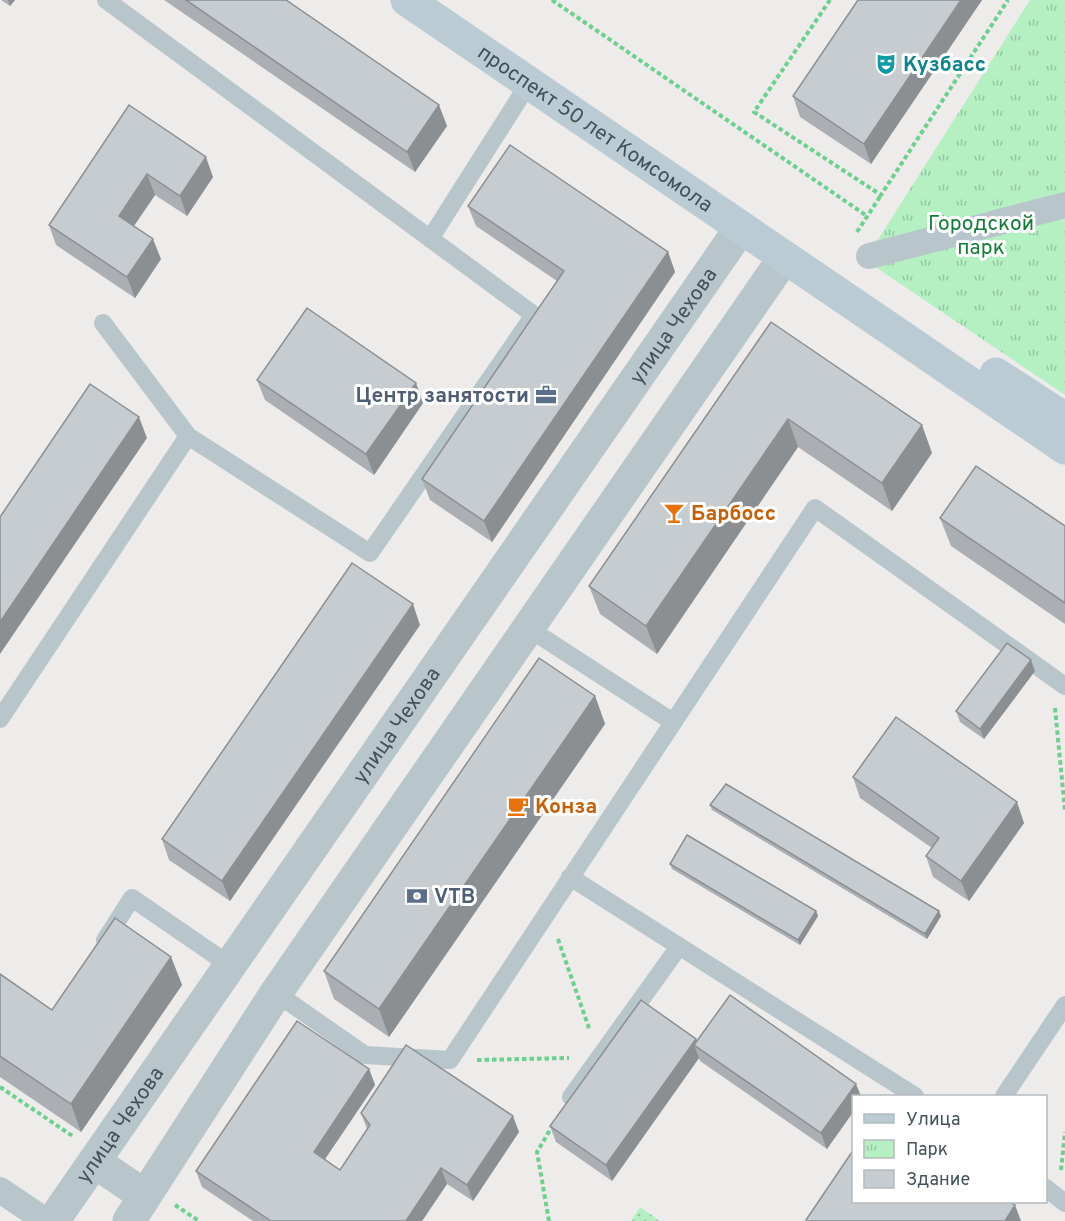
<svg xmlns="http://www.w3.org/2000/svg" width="1065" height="1221" font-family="Overpass,sans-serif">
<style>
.grass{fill:url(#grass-dots)}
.park{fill:url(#park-tufts)}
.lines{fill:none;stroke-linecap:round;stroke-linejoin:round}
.path{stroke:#6cd08f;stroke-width:4;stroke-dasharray:4.5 3;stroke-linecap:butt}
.service{stroke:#b8c6cc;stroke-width:18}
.pedestrian{stroke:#b8c6cc;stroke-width:26}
.minor{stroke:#b8c6cc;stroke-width:33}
.tertiary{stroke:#b8c6cc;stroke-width:33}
.secondary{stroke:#bacbd4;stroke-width:33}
.wall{fill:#abafb4}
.shaded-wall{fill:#8b8f92}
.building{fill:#c7ccd1;stroke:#8b8f92;stroke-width:1.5}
.labels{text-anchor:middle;stroke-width:6;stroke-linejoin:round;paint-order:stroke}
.culture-label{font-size:21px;font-weight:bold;fill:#0d838f;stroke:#fff;text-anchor:start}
.street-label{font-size:21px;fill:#435259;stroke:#fff}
.park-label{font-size:21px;fill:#117d36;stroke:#fff}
.service-label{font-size:21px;font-weight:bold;fill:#4e5e75;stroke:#fff;text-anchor:end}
.food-label{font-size:21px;font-weight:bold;fill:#c56008;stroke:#fff;text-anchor:start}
</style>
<defs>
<pattern id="grass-dots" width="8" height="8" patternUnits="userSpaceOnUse" patternTransform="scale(1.5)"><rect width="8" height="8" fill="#b5f0c3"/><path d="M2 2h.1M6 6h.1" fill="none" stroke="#95c5a1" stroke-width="1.8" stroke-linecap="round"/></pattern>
<pattern id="park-tufts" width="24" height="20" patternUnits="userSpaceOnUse" patternTransform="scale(1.5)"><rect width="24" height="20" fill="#b5f0c3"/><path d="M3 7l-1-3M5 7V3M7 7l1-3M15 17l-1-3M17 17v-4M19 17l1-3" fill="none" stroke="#95c5a1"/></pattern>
</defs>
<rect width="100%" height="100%" fill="#eeebeb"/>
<path class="grass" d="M640 1207 660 1221H631Z"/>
<path class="park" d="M1030 0H1065V395L865 260Z"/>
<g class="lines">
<path class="path" d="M552 0 867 216
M830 0 754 112 881 195 1008 0
M857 232 881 195
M1055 708 1065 811
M558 939 590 1031
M477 1060 569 1058
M0 1087 74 1137
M1061 1170 1065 1132
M175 1205 199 1221
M549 1221 537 1152 553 1125"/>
<path class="service" d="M430 239 529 83
M103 323 188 436
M528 628 673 722
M0 719 188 436 370 553 534 315 106 0
M570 877 915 1096
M105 940 132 898 231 966
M276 993 365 1055 450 1060 815 508 1065 686
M1004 1096 1065 1005
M571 1097 678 948
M1046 1188 1065 1203"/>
<path class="pedestrian" d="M869 256 1065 205
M0 1190 46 1221"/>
<path class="minor" d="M95 1162 145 1196"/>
<g class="tertiary">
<path id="s1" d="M53 1221 740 229"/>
<path d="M129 1221 276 993 784 258"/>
</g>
<g class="secondary">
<path id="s2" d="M407 0 1065 448"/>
<path d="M996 374 1065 419"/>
</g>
</g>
<path class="wall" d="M1 0H15L10 6Z
M164 0H286L447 126 415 172Z
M858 0H982L871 164 800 117 793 96Z
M129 105 213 177 187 216 155 195 134 226 161 259 135 298 56 245 49 225Z
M468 206 668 252 675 272 492 542 430 500 422 479 557 281 476 226Z
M771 322 932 453 892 511 798 447 657 654 600 614 589 586Z
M257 380 423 403 374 475 265 400Z
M940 518 1065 526V624L951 546Z
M420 625 230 901 169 860 162 839Z
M1035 671 984 739 960 722 956 711Z
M595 696 605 724 389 1037 334 999 324 971Z
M853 777 1024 823 969 901 933 877 926 856 932 848 860 798Z
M710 805 941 916 927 939 712 810Z
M670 864 816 911 818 916 800 945 672 869Z
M171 957 182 985 81 1132 0 1077V974L52 1010Z
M696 1039 697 1041 856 1084 827 1149 700 1061 699 1058 612 1181 556 1142 550 1126Z
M369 1069 375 1085 325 1159 340 1170 367 1129 361 1113 519 1132 473 1201 447 1184 422 1221H253L202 1187 196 1171Z"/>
<path class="shaded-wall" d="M8 0H15L10 6Z
M961 0H982L871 164 864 144Z
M439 105 447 126 415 172 407 152Z
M206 157 213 177 187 216 180 196Z
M147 174 155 195 127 236 119 216Z
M153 239 161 259 135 298 127 277Z
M668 252 675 272 492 542 484 521Z
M416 383 423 403 374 475 366 454Z
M139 417 147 438 0 654V622Z
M788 419 798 447 657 654 646 626Z
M922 425 932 453 892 511 882 483Z
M413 604 420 625 230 901 222 881Z
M1031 660 1035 671 984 739 980 729Z
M595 696 605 724 389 1037 379 1009Z
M1017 802 1024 823 969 901 961 881Z
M816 911 818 916 800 945 798 940Z
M939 911 941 916 927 939 925 934Z
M171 957 182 985 81 1132 71 1104Z
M696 1039 700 1049 694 1045 699 1058 612 1181 606 1165Z
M369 1069 375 1085 319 1168 314 1152Z
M856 1084 861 1096H854V1111L827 1149 821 1133Z
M513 1116 519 1132 473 1201 467 1185Z
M441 1168 447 1184 422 1221H406Z
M1015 1205 1021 1221H1005Z"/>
<path class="building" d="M186 0H286L439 105 407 152Z
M858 0H961L864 144 793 96Z
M129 105 206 157 180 196 147 174 119 216 153 239 127 277 49 225Z
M510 145 668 252 484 521 422 479 564 271 468 206Z
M307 308 416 383 366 454 257 380Z
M771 322 922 425 882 483 788 419 646 626 589 586Z
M90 384 139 417 0 622V517Z
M976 466 1065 526V603L940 518Z
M352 563 413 604 222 881 162 839Z
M1007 643 1031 660 980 729 956 711Z
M539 658 595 696 379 1009 324 971Z
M896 717 1017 802 961 881 926 856 939 838 853 777Z
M726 784 939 911 925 934 710 805Z
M687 835 816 911 798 940 670 864Z
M115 918 171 957 71 1104 0 1056V974L52 1010Z
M730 995 856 1084 821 1133 694 1045Z
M641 1000 696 1039 606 1165 550 1126Z
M297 1021 369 1069 314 1152 340 1170 370 1125 361 1113 406 1045 513 1116 467 1185 441 1168 406 1221H271L196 1171Z
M854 1149V1202H1010L1015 1205 1005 1221H807L806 1220Z"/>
<defs>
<symbol id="theatre-bare" viewBox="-9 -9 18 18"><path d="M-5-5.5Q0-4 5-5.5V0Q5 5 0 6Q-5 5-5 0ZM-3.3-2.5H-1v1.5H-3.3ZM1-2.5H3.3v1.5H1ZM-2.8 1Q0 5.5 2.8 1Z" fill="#0f9aa8" stroke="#fff" stroke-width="2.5" paint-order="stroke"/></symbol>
<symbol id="office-bare" viewBox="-9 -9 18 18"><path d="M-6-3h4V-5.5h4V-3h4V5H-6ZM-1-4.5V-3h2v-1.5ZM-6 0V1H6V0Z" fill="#5c6f8a" stroke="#fff" stroke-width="2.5" paint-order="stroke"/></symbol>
<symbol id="bar-bare" viewBox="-9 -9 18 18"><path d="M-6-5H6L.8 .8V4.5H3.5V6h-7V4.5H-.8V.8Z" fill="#e8710a" stroke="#fff" stroke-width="2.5" paint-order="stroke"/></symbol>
<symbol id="cafe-bare" viewBox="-9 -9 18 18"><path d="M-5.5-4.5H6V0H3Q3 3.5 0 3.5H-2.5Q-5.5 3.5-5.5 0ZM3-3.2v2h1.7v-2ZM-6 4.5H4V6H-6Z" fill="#e8710a" stroke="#fff" stroke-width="2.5" paint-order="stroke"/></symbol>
<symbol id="bank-bare" viewBox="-9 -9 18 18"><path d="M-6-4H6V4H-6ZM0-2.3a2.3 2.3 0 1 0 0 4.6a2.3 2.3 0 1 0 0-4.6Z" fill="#5c6f8a" stroke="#fff" stroke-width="2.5" paint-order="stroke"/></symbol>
</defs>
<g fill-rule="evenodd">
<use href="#theatre-bare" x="871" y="49" width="30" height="30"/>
<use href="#office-bare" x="531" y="380" width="30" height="30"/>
<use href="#bar-bare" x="659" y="498" width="30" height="30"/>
<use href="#cafe-bare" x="503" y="791" width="30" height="30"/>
<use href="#bank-bare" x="402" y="881" width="30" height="30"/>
</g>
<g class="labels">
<g class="culture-label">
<text x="903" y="71">Кузбасс</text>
</g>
<g class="street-label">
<text dy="7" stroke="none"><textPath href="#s2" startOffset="228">проспект 50 лет Комсомола</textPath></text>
<text dy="7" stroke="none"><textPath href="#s1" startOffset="1089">улица Чехова</textPath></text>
<text dy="7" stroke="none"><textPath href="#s1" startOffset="603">улица Чехова</textPath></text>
<text dy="7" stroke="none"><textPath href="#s1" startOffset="117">улица Чехова</textPath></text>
</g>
<g class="park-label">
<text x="981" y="230">Городской<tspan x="981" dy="24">парк</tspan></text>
</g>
<g class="service-label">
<text x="529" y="402">Центр занятости</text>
<text x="434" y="903" text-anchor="start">VTB</text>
</g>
<g class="food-label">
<text x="691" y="520">Барбосс</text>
<text x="535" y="813">Конза</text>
</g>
</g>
<rect x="852" y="1095" width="195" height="108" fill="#ffffff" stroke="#b4babd" stroke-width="1.5"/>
<rect x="864" y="1114" width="30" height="9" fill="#bacbd4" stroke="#b4babd" stroke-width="1.5"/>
<text x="906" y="1125" font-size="18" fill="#435259">Улица</text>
<rect x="864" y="1140" width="30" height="18" fill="url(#park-tufts)" stroke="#b4babd" stroke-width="1.5"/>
<text x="906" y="1155" font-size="18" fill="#435259">Парк</text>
<rect x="864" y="1170" width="30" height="18" fill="#c7ccd1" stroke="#b4babd" stroke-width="1.5"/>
<text x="906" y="1185" font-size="18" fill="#435259">Здание</text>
</svg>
